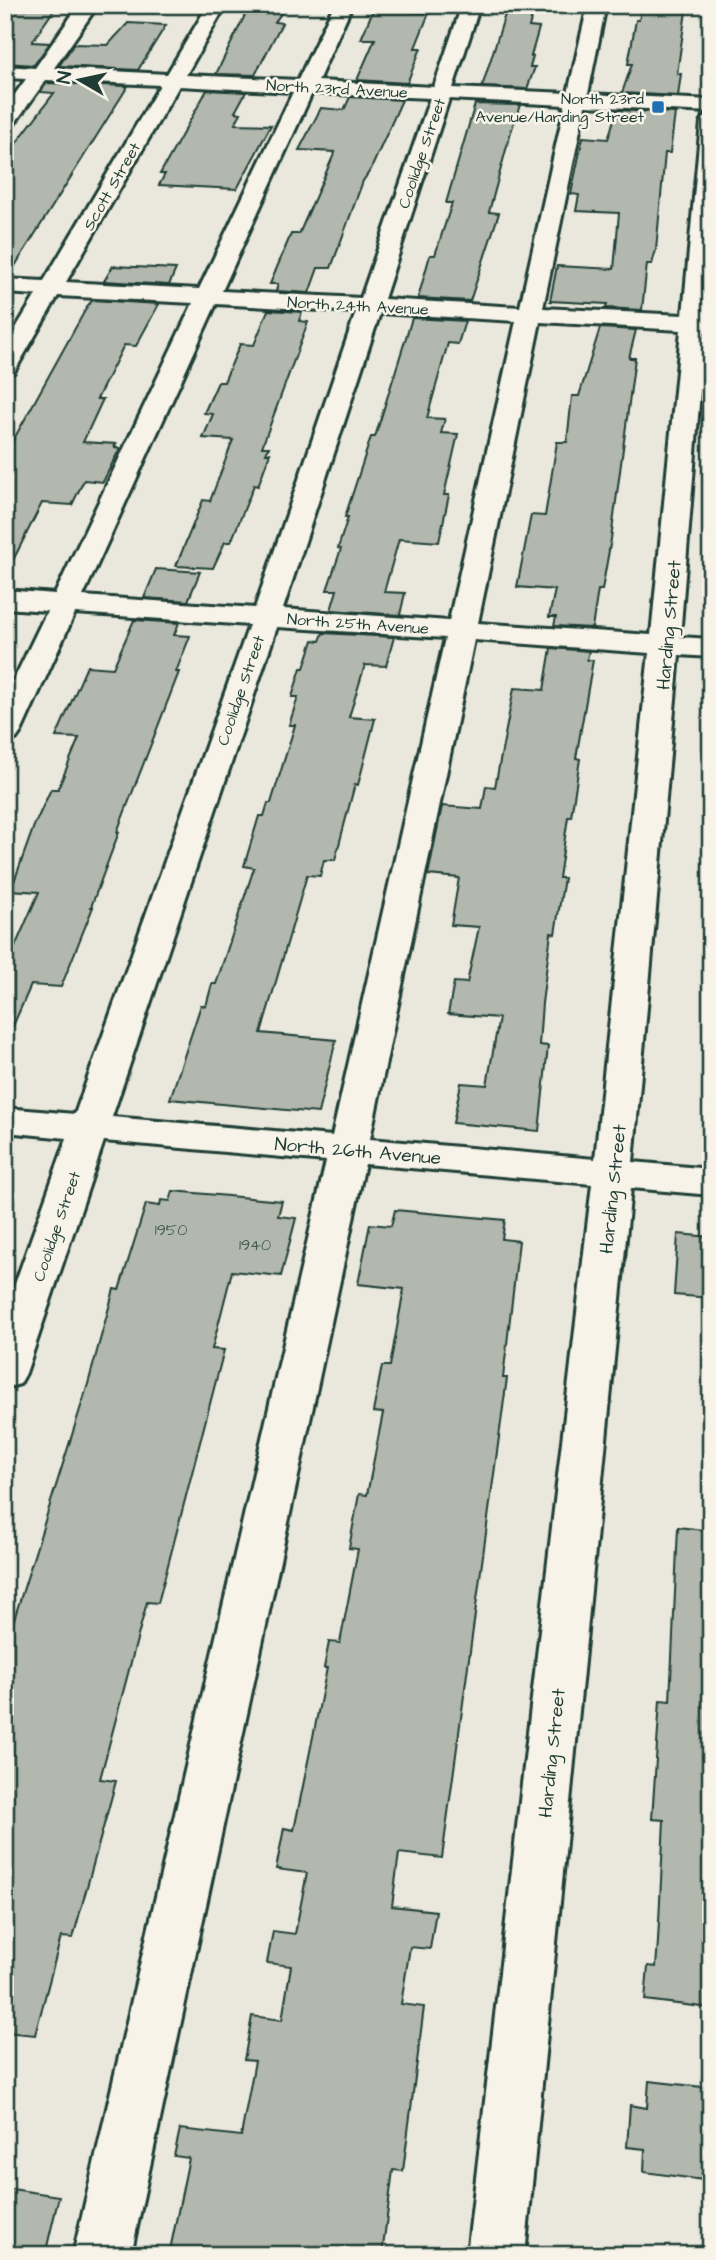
<svg xmlns="http://www.w3.org/2000/svg" width="716" height="2260" font-family="'Architects Daughter',sans-serif">
<style>
.building{fill:#b2b8ae;stroke:#1f3d34;stroke-width:2}
.lines{fill:none;stroke-linecap:round;stroke-linejoin:round}
.minor-casing{stroke:#1f3d34;stroke-width:6}
.minor{fill:#f7f3e8;fill-rule:evenodd}
.poi-dot{fill:#1f6fb2;stroke:#f7f3e8;stroke-width:2.5}
.labels{text-anchor:middle;stroke-width:5;stroke-linejoin:round;paint-order:stroke}
.far-street-label{font-size:16px;fill:#1f3d34;stroke:#f7f3e8}
.far-poi-label{font-size:16px;fill:#1f3d34;stroke:#f7f3e8;text-anchor:end}
.number-label{font-size:16px;fill:#445c52}
.street-label{font-size:19px;fill:#1f3d34;stroke:#f7f3e8}
</style>
<rect width="100%" height="100%" fill="#eae8dd"/>
<filter id="ink" filterUnits="userSpaceOnUse"><feTurbulence type="fractalNoise" baseFrequency=".0143" numOctaves="2"/><feDisplacementMap in="SourceGraphic" scale="14" xChannelSelector="R" yChannelSelector="G"/><feConvolveMatrix kernelMatrix="1 2 1 2 8 2 1 2 1" color-interpolation-filters="sRGB"/></filter>
<g filter="url(#ink)">
<path class="building" d="M508 5H535L529 27 539 28 531 56H533L530 67H535L527 89 482 87Z
M642 5H682V10L686 11 677 74H681L678 96 622 93 632 64H628L636 20H639Z
M5 6 55 8 32 42 50 43 34 65 5 63Z
M253 6 285 8 275 22 282 23 255 75 216 74 245 15Z
M373 10 429 13 415 48H421L407 83 357 80 375 39H361Z
M128 23 166 25 138 70 59 66 74 44 108 45Z
M47 83 128 86 8 277 5 276V158L54 93 40 92Z
M207 90 246 92 235 112 241 113 235 124 271 125 237 189 159 185 165 174H160Z
M350 97 402 100 371 169 363 181 331 268H318L309 293 276 291 278 284H270L291 234H299L335 152 299 150 321 108 344 110Z
M475 104 520 105 510 135 489 212 499 213 470 301 418 298 430 255H435L452 203H446Z
M617 110 675 113 670 153H665L656 250 652 264H647L642 310 606 308 607 304 550 301 557 266 614 269 619 213 576 211 579 195 571 194 583 137 608 139Z
M113 266 176 269 169 285 104 281Z
M93 300 159 304 136 346 124 345 97 399H103L83 442 116 444 114 447 120 448 103 482 84 480 72 505 42 503 5 576V455L88 305Z
M268 310 302 312 299 321 308 322 262 447H269L266 453H270L258 486 254 485 231 542H225L213 568 176 566 203 500 210 501 233 440 203 438 213 414 204 413 218 382H224L240 344 254 345Z
M412 318 465 321 458 344 448 343 427 418 445 419 441 433 458 434 444 495H449L439 542 399 539 384 592 405 593 400 615 331 610 337 590H327L341 549 338 548 348 517H345L371 437H375Z
M600 328 636 330 629 358H635L611 539 602 590H598L592 628 554 626 556 617H549L555 590 517 587 531 515 545 516 557 442H567L572 396H579Z
M156 569 200 572 188 601 144 598Z
M134 620 179 623 174 635 190 636 176 672H179L117 832H119L91 907H93L61 987 31 985 5 1044V955L11 956 39 892 11 890 34 826 51 789H58L79 738 56 737 87 666 113 668Z
M323 633 394 637 386 666 365 665 349 717 375 719 358 785 355 784 335 860H324L320 876 307 875 261 1033 336 1040 318 1113 170 1099 201 1005 206 1006 212 984H216L254 868 244 866 259 816H264L268 803H271L295 725H289L298 697H292L301 668H304L313 640 320 641Z
M551 648 589 651 587 660H593L576 758 580 759 571 817H568L559 878H564L555 934 551 933 542 1003 539 1045 548 1046 539 1131 453 1123 461 1083 487 1085 499 1018 448 1014 454 982 467 983 479 927 451 925 459 878 428 875 442 806 482 809 486 786 495 787 514 688 544 690Z
M173 1191 282 1201 278 1216 296 1218 281 1276 232 1271 212 1349 224 1350 173 1546 158 1603 147 1602 100 1779 116 1781 73 1938 61 1937 35 2035 5 2032V1648L88 1384 114 1289 119 1290 146 1204 160 1206 161 1200 170 1201Z
M395 1210 505 1220 502 1239 519 1241 503 1378H507L442 1858 399 1853 392 1906 436 1911 430 1949 410 1947 401 2004 424 2007 403 2171 393 2170 382 2255H169L189 2158 174 2156 180 2129 241 2136 255 2061 244 2060 252 2016 282 2020 291 1966 267 1963 273 1931 295 1934 307 1873 276 1869 284 1828 294 1830 327 1668H324L329 1642 340 1643 358 1549 349 1548 359 1494 367 1495 383 1413 373 1412 382 1366H390L404 1289 358 1284 370 1224 391 1226Z
M678 1234 711 1237V1298L674 1295Z
M678 1527 711 1531V2008L645 2000 648 1966 656 1967 658 1941 664 1820 652 1819 660 1700 670 1701Z
M649 2081 711 2088V2181L644 2172 645 2149 627 2147 630 2105 647 2108Z
M5 2188 59 2196 45 2255H5Z"/>
<g class="lines">
<defs>
<path id="minor" d="M79 5H98L54 68 167 74 208 5H226L186 75 298 80 334 5H352L318 81 434 87 462 5H480L453 88 568 93 588 5H606L588 94 711 100V112L585 106 543 308 683 315 701 122 704 118 711 116V260L706 317H711V331H705L680 637 711 639V657L679 655 633 1162 711 1169V1195L631 1188 525 2255H467L592 1184 365 1164 131 2255H73L326 1161 104 1141 26 1373 20 1384 5 1388V1312L67 1138 5 1132V1108L75 1114 249 625 75 613 21 732 16 739 5 741V698L47 611 5 608V590L55 594 193 303 58 296 17 367 14 372 5 374V346L36 295 5 293V279L44 281 160 85 46 80 12 127 5 129V108L26 79 5 78V66L35 68ZM179 86 293 92 199 289 66 282ZM312 93 430 98 361 298 222 291ZM449 99 565 105 520 307 384 299ZM216 304 356 312 255 608 83 596ZM380 313 516 321 449 621 283 609ZM540 322 681 330 651 635 478 623ZM277 627 445 638 332 1136 112 1117ZM474 640 649 653 595 1159 370 1139Z"/>
</defs>
<use href="#minor" class="minor-casing"/>
<use href="#minor" class="minor"/>
</g>
</g>
<rect class="poi-dot" x="651" y="100" width="14" height="14" rx="3.5"/>
<g class="labels">
<g class="far-street-label">
<text transform="translate(337 88) rotate(3)" y="6">North 23rd Avenue</text>
<text transform="translate(421 153) rotate(-71)" y="6">Coolidge Street</text>
<text transform="translate(111 186) rotate(-60)" y="6">Scott Street</text>
<text transform="translate(358 305) rotate(3)" y="6">North 24th Avenue</text>
<text transform="translate(358 623) rotate(4)" y="6">North 25th Avenue</text>
<text transform="translate(240 690) rotate(-71)" y="6">Coolidge Street</text>
<text transform="translate(56 1226) rotate(-71)" y="6">Coolidge Street</text>
</g>
<g class="far-poi-label">
<text x="644" y="104">North 23rd<tspan x="644" dy="18">Avenue/Harding Street</tspan></text>
</g>
<g class="number-label">
<text x="171" y="1235">1950</text>
<text x="255" y="1250">1940</text>
</g>
<g class="street-label">
<text transform="translate(668 625) rotate(-85)" y="7">Harding Street</text>
<text transform="translate(358 1150) rotate(5)" y="7">North 26th Avenue</text>
<text transform="translate(612 1189) rotate(-84)" y="7">Harding Street</text>
<text transform="translate(551 1753) rotate(-84)" y="7">Harding Street</text>
</g>
</g>
<rect width="716" height="2260" fill="none" stroke="#f7f3e8" stroke-width="28"/>
<rect x="14" y="14" width="688" height="2232" fill="none" stroke="#1f3d34" stroke-width="2.5" filter="url(#ink)"/>
<g transform="translate(80 80) rotate(279)" stroke="#f7f3e8" stroke-width="5" paint-order="stroke">
<path d="M0-5L12 26L0 18L-12 26Z" fill="#1f3d34"/>
<text y="-10" font-size="19" font-weight="bold" text-anchor="middle" fill="#1f3d34">N</text>
</g>
</svg>
